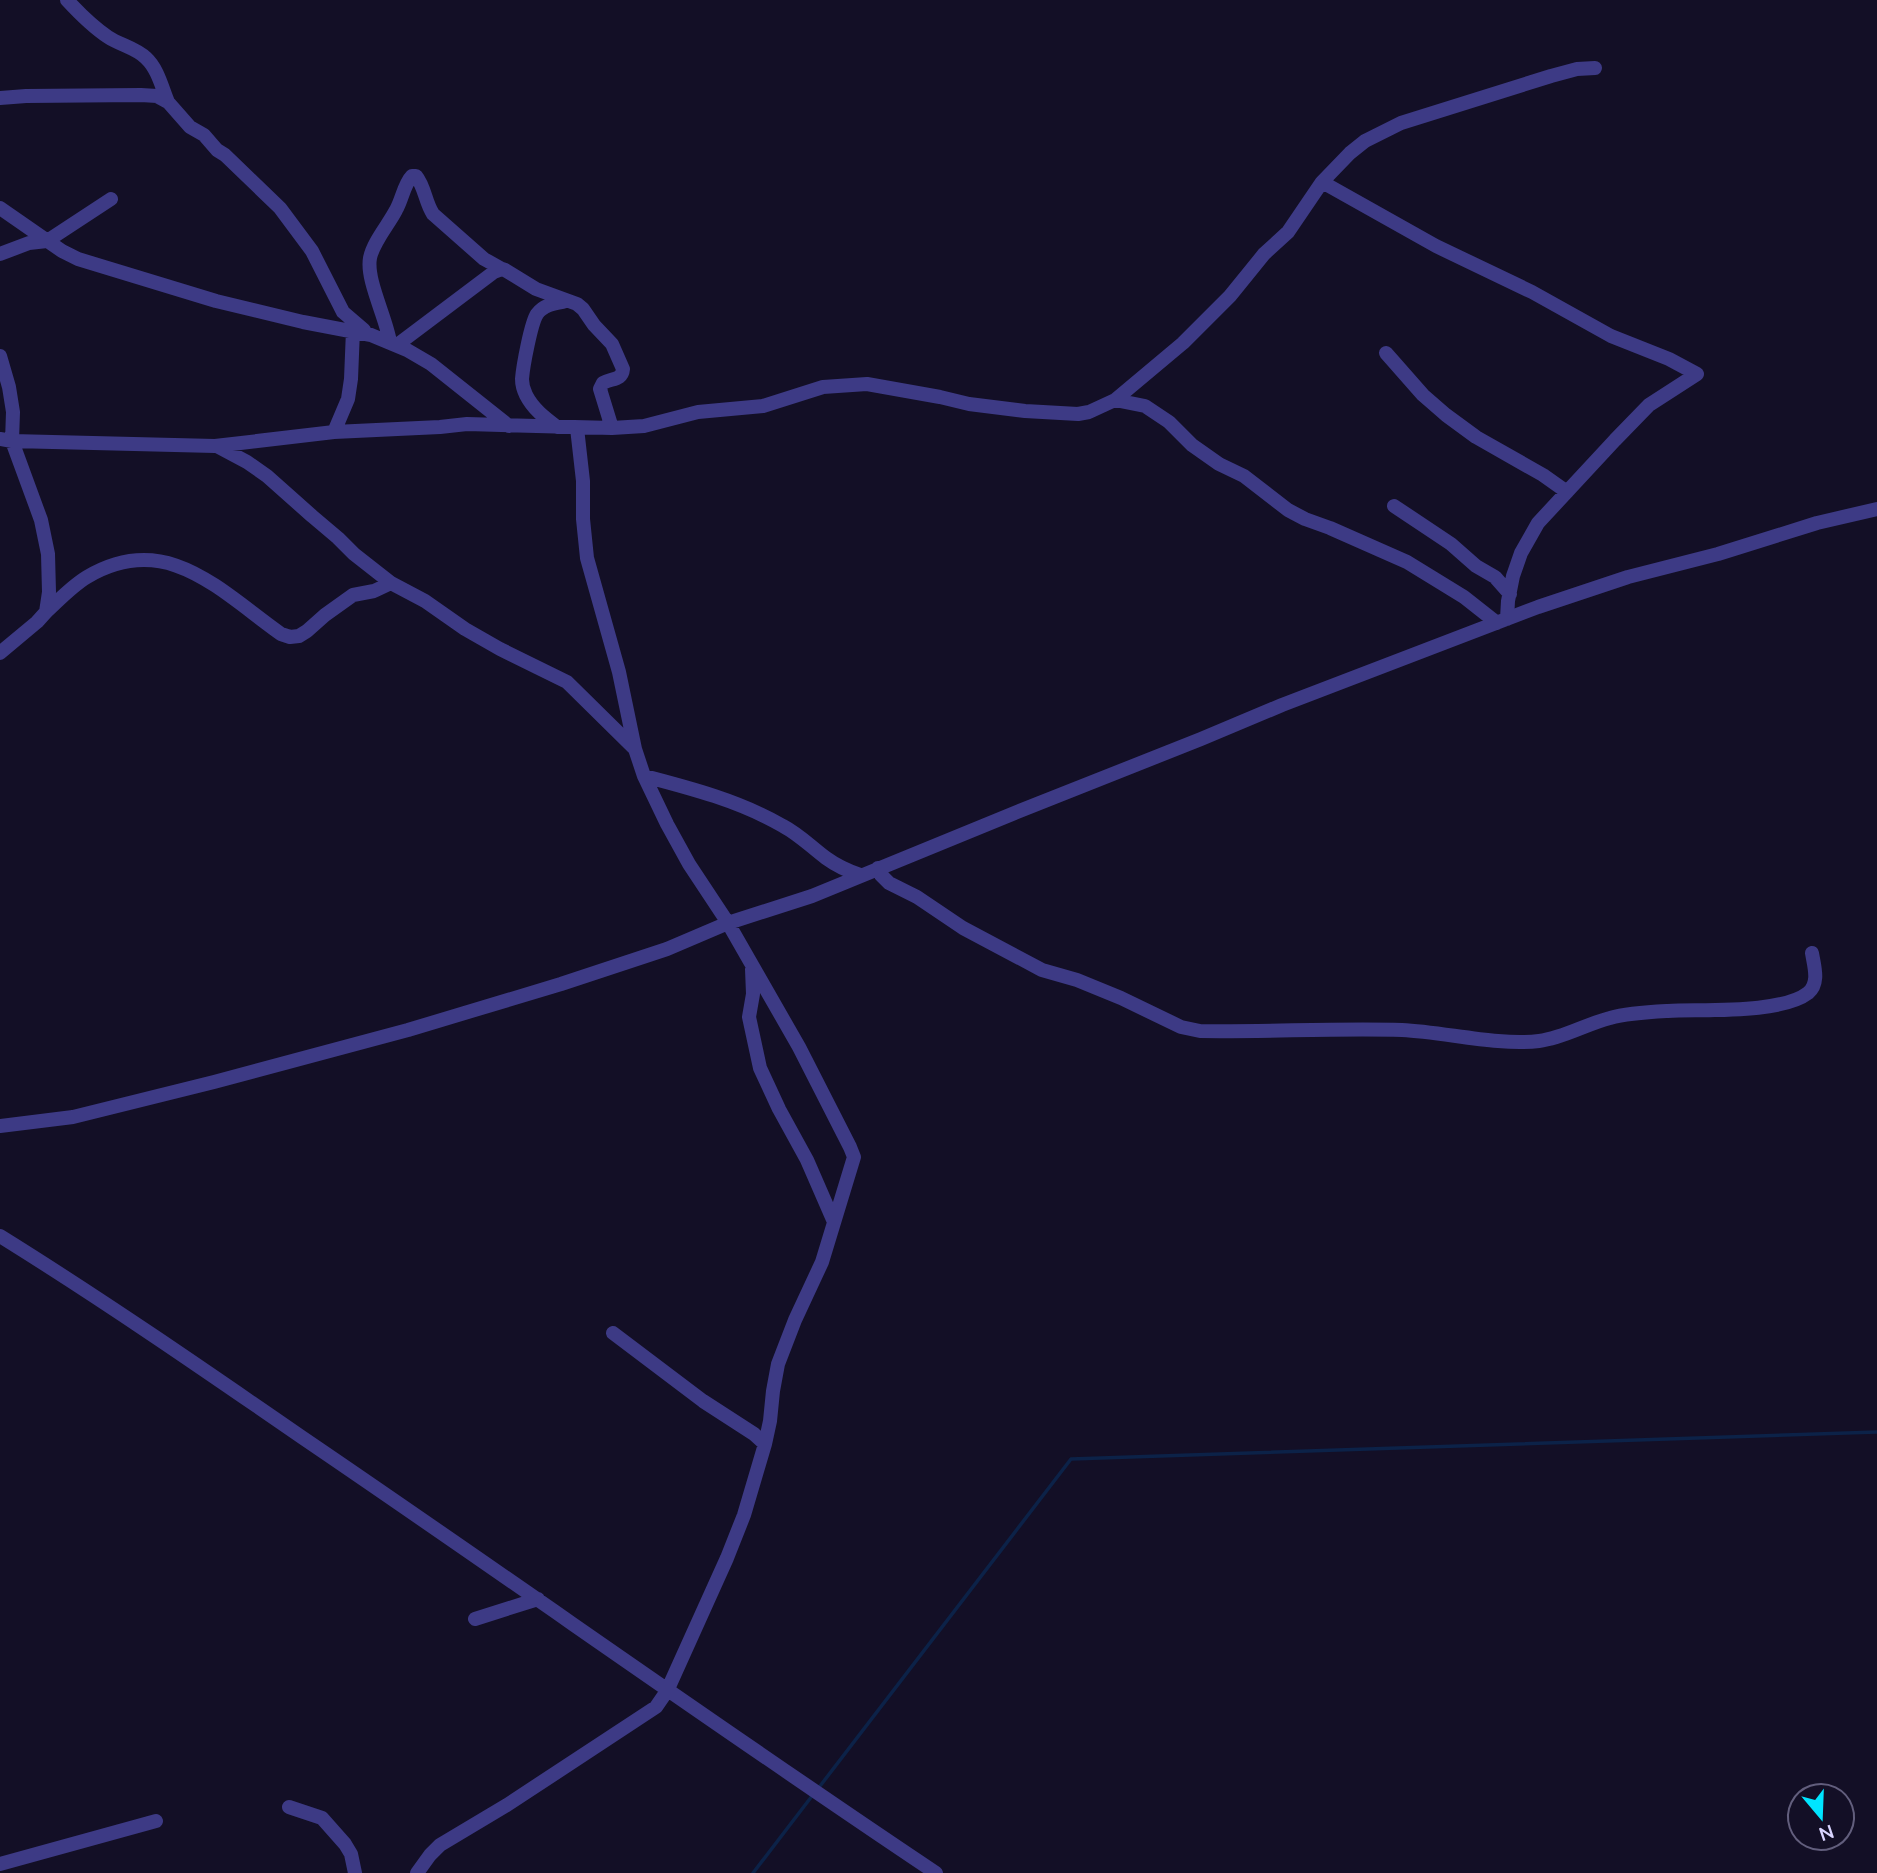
<svg xmlns="http://www.w3.org/2000/svg" width="1877" height="1873" font-family="'Nunito Sans',sans-serif">
<style>
.lines{fill:none;stroke-linecap:round;stroke-linejoin:round}
.stream{stroke:#0c2248;stroke-width:3.5}
.minor{stroke:#3d3a85;stroke-width:14}
</style>
<rect width="100%" height="100%" fill="#130f26"/>
<g class="lines">
<path class="stream" d="M817 1790 1071 1459 1877 1432
M753 1873 812 1796"/>
<path class="minor" d="M67 0C79 13 93 27 108 37 120 45 136 48 146 58 158 69 162 88 168 102
M0 98 26 96 141 95 157 96 168 102 190 127 204 135 217 150 225 155 280 208 312 251 343 312 364 330
M1322 182 1436 246 1532 292 1611 336 1669 359 1697 374 1649 405 1615 440 1538 523 1521 553 1513 576 1508 601 1507 619
M0 208 62 251 78 259 216 301 303 322 371 335 407 350 431 364 509 426
M0 254 29 243 47 241 111 199
M390 342C386 317 366 280 370 258 373 242 389 224 396 210 402 200 404 184 412 176H416C425 187 425 202 433 214L484 259 502 269
M397 345 494 272 502 269 505 270 536 289 577 304 583 309 594 325 612 344 623 369C622 381 611 378 603 383L600 389 612 428
M1386 353 1423 395 1446 415 1476 437 1543 475 1567 492
M0 356 9 387 13 412 12 441 41 520 48 554 49 592 46 612 37 622 0 653
M1115 400 1145 406 1169 422 1192 445 1219 464 1244 476 1288 510 1305 519 1330 528 1407 562 1464 597 1497 623
M557 427C545 418 533 409 526 395 524 391 522 384 522 379 523 366 531 323 537 314 544 304 557 303 567 301
M334 432 348 399 351 379 353 330
M0 439 12 441 215 446 334 432 440 427 467 424 612 428 644 426 698 412 763 406 823 387 867 384 940 397 969 404 1025 411 1078 414 1089 412 1115 400 1183 343 1230 296 1264 254 1288 232 1322 182 1350 153 1365 141 1401 123 1551 76 1577 69 1595 68
M217 446 247 462 267 476 312 516 338 538 354 554 391 583 425 601 465 629 500 649 567 682 635 749
M1394 506 1451 544 1476 566 1495 577 1510 594
M46 612C59 600 72 586 87 577 166 530 219 590 281 634L290 637 299 636 307 631 325 615 353 595 374 591 391 583
M644 776C690 788 740 801 783 826 800 835 811 847 826 858 837 866 848 871 860 875
M878 868 881 875 889 883 917 897 963 928 1042 970 1077 980 1121 998 1181 1027 1200 1031C1268 1032 1335 1028 1402 1030 1445 1032 1498 1046 1539 1041 1564 1038 1586 1024 1610 1018 1628 1013 1649 1012 1668 1011 1702 1009 1781 1014 1808 993 1820 983 1814 966 1812 953
M752 969 753 994 749 1017 760 1068 779 1109 807 1160 834 1222
M0 1126 73 1117 214 1082 408 1030 561 984 667 949 728 923 812 896 1017 812 1201 739 1282 705 1538 607 1628 577 1718 554 1817 523 1877 509
M0 1236C103 1300 203 1369 303 1438 515 1582 723 1731 936 1873
M613 1333 703 1401 754 1434 765 1444
M475 1619 538 1599
M289 1807 322 1818 345 1844 351 1854 355 1873
M0 1864 156 1821
M417 1873 430 1855 440 1845 507 1805 656 1707 667 1691 727 1558 744 1515 765 1444 770 1421 773 1391 778 1364 795 1320 822 1262 854 1157 850 1147 799 1047 728 923 689 864 667 824 644 776 635 749 619 672 587 558 583 519V481L577 428"/>
</g>
<g transform="translate(1821 1817) rotate(161)"><circle r="33" fill="#130f26" stroke="#625e7d" stroke-width="2"/>
<path d="M0-5L12 26L0 18L-12 26Z" fill="#00e5ff"/>
<text y="-10" font-size="19" font-weight="bold" text-anchor="middle" fill="#d9d4ff">N</text>
</g>
</svg>
